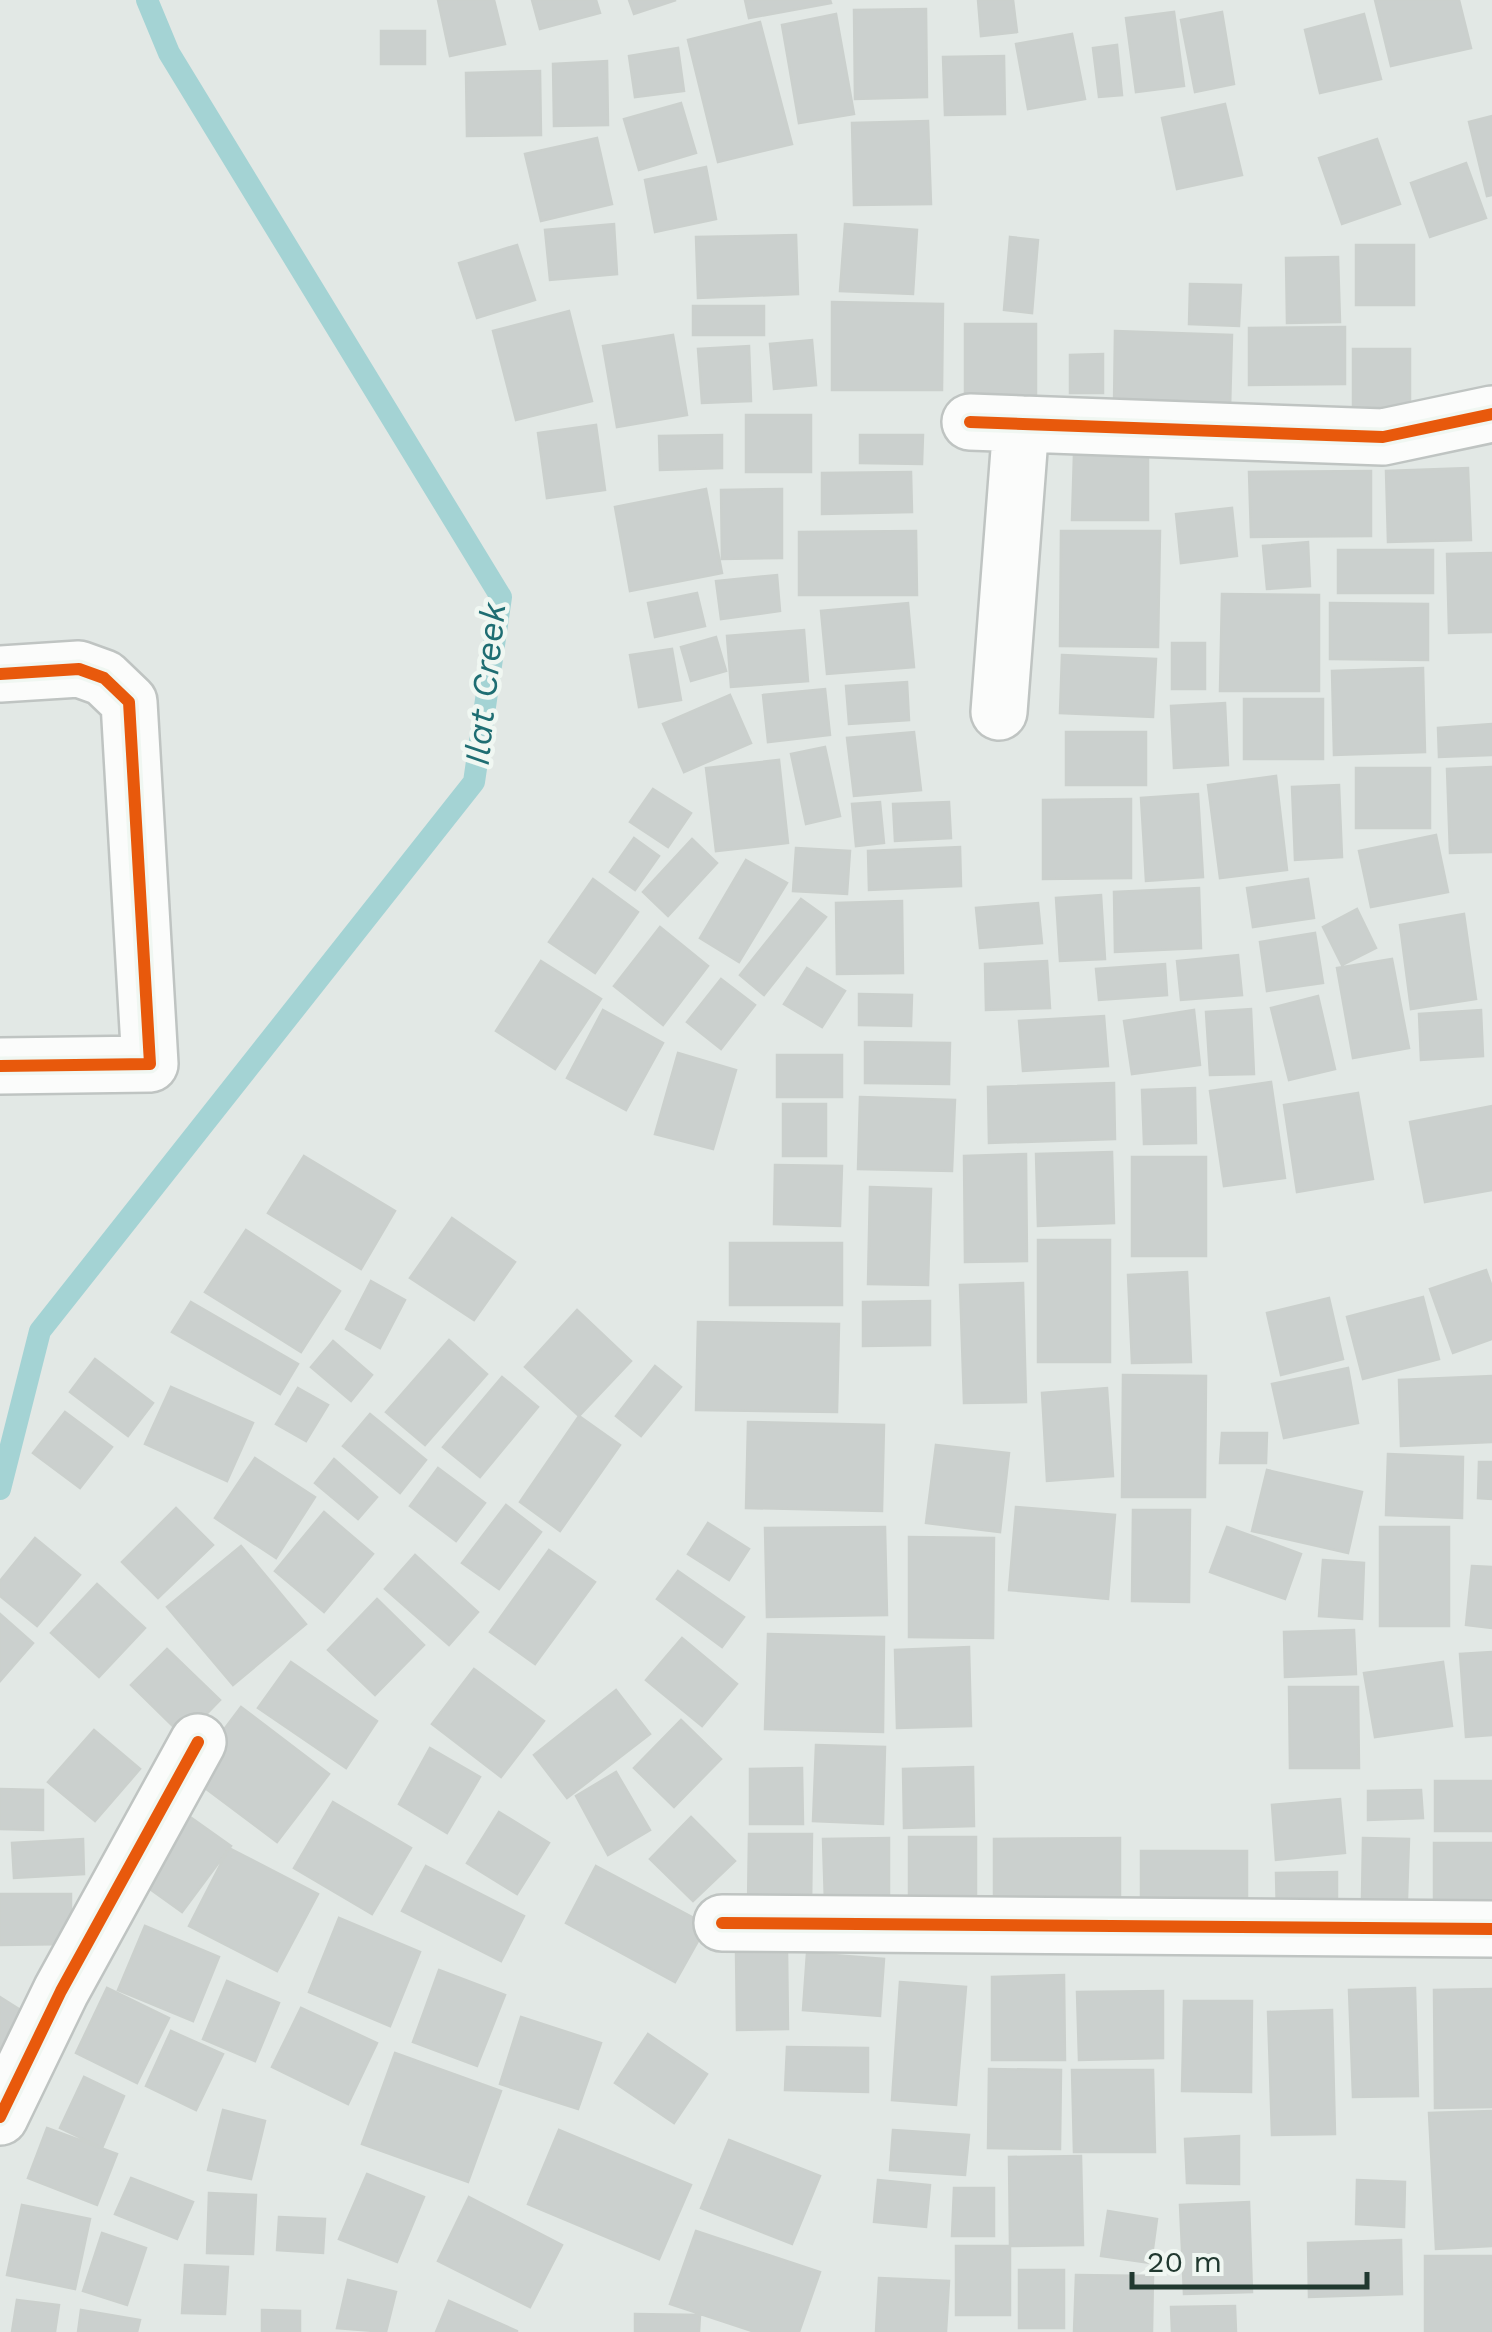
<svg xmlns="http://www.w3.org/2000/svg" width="1492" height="2332" font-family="'Work Sans',sans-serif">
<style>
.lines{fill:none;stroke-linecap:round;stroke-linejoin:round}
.stream{stroke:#a4d3d4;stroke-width:22}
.building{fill:#cbd0ce;stroke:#cbd0cd;stroke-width:2.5}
.minor-casing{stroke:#bfc4c2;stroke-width:60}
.minor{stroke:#fbfcfb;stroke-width:55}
.cycleway-casing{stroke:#f0f7f2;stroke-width:19}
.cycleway{stroke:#e8590c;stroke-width:12}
.labels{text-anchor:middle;stroke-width:9;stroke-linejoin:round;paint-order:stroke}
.water-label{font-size:35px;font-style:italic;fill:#1e6d72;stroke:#f0f7f2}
</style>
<rect width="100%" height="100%" fill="#e2e8e5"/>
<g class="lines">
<path class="stream" d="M0 1489 40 1331 474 782 501 597 169 53 147 0"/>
</g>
<path class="building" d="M438 0H494L505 44 450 56Z
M532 0H596L600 13 540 29Z
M629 0H676L634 14Z
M745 0H830L831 3 749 18Z
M978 0H1013L1017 32 981 36Z
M1375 0H1459L1471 48 1391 66Z
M926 9 927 97 855 99 854 10Z
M1174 12 1184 86 1136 92 1126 18Z
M1222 12 1234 84 1195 92 1181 20Z
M836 14 854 114 799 123 782 25Z
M1364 14 1381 79 1320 93 1305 30Z
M760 22 792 144 718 162 688 40Z
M381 31H425V64H381Z
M1072 34 1085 99 1028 109 1016 44Z
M1117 45 1122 95 1099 97 1093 48Z
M678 48 684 91 635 97 629 56Z
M1004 56 1005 114 945 115 943 57Z
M607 61 608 125 554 126 553 64Z
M540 71 541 135 467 136 466 73Z
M681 103 696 153 639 170 624 119Z
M1225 104 1242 175 1177 189 1162 118Z
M1492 116V195L1487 196 1469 122Z
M928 121 931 204 854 205 852 123Z
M597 138 612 204 541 221 525 154Z
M1377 139 1400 204 1342 224 1319 158Z
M1466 163 1486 218 1430 237 1411 183Z
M706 167 716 219 655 232 645 180Z
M614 224 617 274 550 280 545 230Z
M845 224 917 230 913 294 840 291Z
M796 235 798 294 698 298 696 237Z
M1010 237 1038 240 1032 313 1004 310Z
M517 245 535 300 477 318 459 263Z
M1356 245H1414V305H1356Z
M1338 257 1340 322 1287 323 1286 258Z
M1190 284 1241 285 1239 326 1189 324Z
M832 302 943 304 942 390H832Z
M693 306H764V335H693Z
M569 311 592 401 516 420 493 331Z
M965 324H1036V409H965Z
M1345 327V384L1249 385V328Z
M1115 331 1232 335 1230 409 1114 406Z
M673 335 687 415 617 427 603 346Z
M812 340 816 385 774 389 770 344Z
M749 346 751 401 702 403 698 349Z
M1353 349H1410V414H1353Z
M1103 354V393H1070V355Z
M746 415H811V472H746Z
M596 425 605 490 547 498 538 433Z
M722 435V468L660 470 659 436Z
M860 435H923L922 464 860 463Z
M1074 454 1148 455V520H1072Z
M1468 468 1471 540 1388 542 1386 471Z
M1371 471V536L1251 537 1249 472Z
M911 472 912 512 822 514V473Z
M706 489 722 573 630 591 615 507Z
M782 489V558L722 559 721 490Z
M1232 508 1237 556 1181 563 1176 514Z
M916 531 917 595H799V532Z
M1061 531H1160L1158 647 1060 646Z
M1308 542 1310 586 1267 589 1263 546Z
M1338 550H1433V593H1338Z
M1492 553V632L1449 633 1447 554Z
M777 575 780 611 721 619 716 581Z
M697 593 705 626 655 637 648 603Z
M1222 594 1319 595V691H1220Z
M908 603 914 667 827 674 821 611Z
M1330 603 1428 604V660L1330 659Z
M804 630 808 681 731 687 727 636Z
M716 637 726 671 691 681 681 647Z
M1172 643H1205V689H1172Z
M672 649 681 700 639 707 630 655Z
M1062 655 1156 659 1153 717 1060 713Z
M1423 668 1425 752 1334 755 1332 671Z
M907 682 909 720 849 724 846 686Z
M825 689 830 735 768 742 763 695Z
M730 695 751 743 684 772 663 724Z
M1244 699H1323V759H1244Z
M1225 703 1228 765 1174 768 1171 706Z
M1492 724V755L1439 757 1438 728Z
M914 732 921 790 854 796 847 738Z
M1066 732H1146V785H1066Z
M825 747 840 816 806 824 791 754Z
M779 760 788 843 716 851 706 768Z
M1492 767V852L1450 853 1447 769Z
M1356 768H1430V828H1356Z
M1276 776 1287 870 1220 878 1208 785Z
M1339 785 1342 857 1295 860 1292 787Z
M653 789 691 813 668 847 630 822Z
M1198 794 1203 877 1146 881 1141 798Z
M1131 799V878L1043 879V800Z
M880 802 884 843 856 846 852 804Z
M949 802 951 838 895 841 893 804Z
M1436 835 1448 892 1371 907 1359 851Z
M634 838 659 856 635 890 610 872Z
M692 839 717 863 668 916 643 892Z
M960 847 961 886 869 890 868 851Z
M796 848 850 851 847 894 793 891Z
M746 860 787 883 739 962 700 938Z
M593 879 638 912 595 973 549 942Z
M1308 879 1314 918 1253 927 1247 888Z
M1199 888 1201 948 1115 952 1114 892Z
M1101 895 1105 959 1060 961 1056 898Z
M801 899 826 917 764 995 740 975Z
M902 901 903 973 837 974 836 903Z
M1038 903 1042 943 980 948 976 908Z
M1357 909 1376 948 1342 965 1323 927Z
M1464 914 1476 999 1411 1009 1400 925Z
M660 927 708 966 663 1025 614 986Z
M1315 933 1323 983 1267 991 1260 942Z
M1238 955 1242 995 1181 1000 1177 961Z
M1392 959 1409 1048 1353 1058 1337 968Z
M541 961 601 999 555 1069 496 1031Z
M1047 961 1050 1008 986 1010 985 964Z
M1165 964 1167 995 1099 1000 1096 969Z
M807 968 845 991 822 1027 784 1004Z
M721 979 755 1005 721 1049 687 1022Z
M859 994 912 995 911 1026 859 1025Z
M1318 996 1335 1069 1289 1080 1271 1008Z
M1251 1009 1254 1074 1210 1075 1206 1012Z
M603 1010 663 1043 626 1110 567 1078Z
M1194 1010 1200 1065 1132 1074 1124 1021Z
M1481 1010 1483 1056 1421 1060 1419 1014Z
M1104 1016 1108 1066 1023 1071 1019 1021Z
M865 1042 950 1043 949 1084 865 1083Z
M678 1053 736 1070 713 1149 655 1134Z
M777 1055H842V1097H777Z
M1271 1082 1285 1178 1224 1186 1210 1091Z
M1114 1083 1115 1139 989 1143 988 1087Z
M1195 1088 1196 1143 1144 1144 1142 1090Z
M1358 1093 1373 1179 1297 1192 1284 1105Z
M860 1097 955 1100 952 1171 858 1169Z
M783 1104H826V1156H783Z
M1492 1106V1190L1425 1202 1410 1122Z
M1112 1152 1114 1223 1038 1226 1036 1154Z
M1026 1154 1027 1261 965 1262 964 1156Z
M304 1156 395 1211 361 1269 268 1213Z
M1132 1157H1206V1256H1132Z
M775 1165 842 1166 840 1226 774 1224Z
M870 1187 931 1189 928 1285 868 1284Z
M452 1218 515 1262 474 1320 410 1278Z
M246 1230 340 1291 301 1352 205 1292Z
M1038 1240H1110V1362H1038Z
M730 1243H842V1305H730Z
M1486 1270 1492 1287V1339L1453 1353 1430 1289Z
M1187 1272 1191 1362 1132 1363 1128 1275Z
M371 1281 405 1300 380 1348 346 1329Z
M1023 1283 1026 1402 964 1403 960 1285Z
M1423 1297 1439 1359 1363 1379 1347 1317Z
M1329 1298 1343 1359 1281 1375 1267 1313Z
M930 1301V1345L863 1346V1302Z
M191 1302 298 1364 280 1394 172 1332Z
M577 1310 631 1361 579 1416 525 1367Z
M698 1322 839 1324 837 1412 696 1410Z
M449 1340 487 1374 425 1445 386 1412Z
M333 1341 372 1375 351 1401 311 1367Z
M95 1359 153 1403 128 1436 70 1392Z
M655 1366 681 1387 641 1436 616 1416Z
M1348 1368 1358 1423 1284 1438 1272 1384Z
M1123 1375 1206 1376 1205 1497H1122Z
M1492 1376V1442L1401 1446 1399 1380Z
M502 1377 538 1407 480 1477 443 1447Z
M171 1387 253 1423 227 1481 145 1444Z
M298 1388 328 1405 306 1441 276 1424Z
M1107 1388 1113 1476 1047 1481 1042 1393Z
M65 1412 112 1447 80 1488 33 1453Z
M370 1414 426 1460 400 1493 343 1446Z
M579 1416 620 1445 560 1531 520 1502Z
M748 1422 884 1425 882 1511 746 1508Z
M1222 1433H1267L1266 1463H1220Z
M936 1445 1009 1453 1000 1532 926 1523Z
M1388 1454 1463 1457 1462 1518 1386 1515Z
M255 1458 315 1497 276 1558 215 1518Z
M334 1459 377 1497 358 1519 315 1483Z
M1479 1462H1492V1499L1478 1498Z
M438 1468 485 1503 456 1541 410 1506Z
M1267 1470 1362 1492 1348 1553 1252 1531Z
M506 1505 541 1532 499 1589 462 1563Z
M1016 1507 1115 1515 1108 1599 1009 1590Z
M176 1508 213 1545 158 1598 122 1562Z
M1133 1510H1190L1189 1602 1132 1601Z
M324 1512 373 1554 324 1612 275 1571Z
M708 1523 749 1549 729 1580 688 1554Z
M885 1527 887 1615 767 1617 765 1528Z
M1227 1527 1301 1554 1285 1599 1210 1572Z
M1380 1527H1449V1626H1380Z
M909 1537 994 1538 993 1638 909 1637Z
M35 1538 80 1575 37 1626 0 1596V1581Z
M241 1546 306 1624 233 1685 167 1607Z
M549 1550 595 1582 535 1664 490 1632Z
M415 1555 478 1612 449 1645 385 1589Z
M1323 1560 1364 1563 1362 1619 1319 1616Z
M1472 1566 1492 1567V1628L1466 1625Z
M678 1571 744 1617 722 1647 657 1599Z
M97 1584 145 1628 99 1677 51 1633Z
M377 1599 424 1645 375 1695 328 1650Z
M0 1614 33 1643 0 1681Z
M1354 1630 1356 1674 1285 1677 1284 1632Z
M768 1634 884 1637 883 1732 765 1729Z
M682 1638 737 1684 702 1726 646 1680Z
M969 1647 971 1726 897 1728 895 1650Z
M167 1649 220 1700 184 1737 131 1685Z
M1492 1652V1735L1466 1737 1460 1654Z
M291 1662 377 1721 346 1768 258 1708Z
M1443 1662 1452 1726 1375 1737 1364 1673Z
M474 1669 544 1721 501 1777 432 1724Z
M1289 1687H1358L1359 1768H1290Z
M616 1690 650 1734 567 1798 534 1755Z
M241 1707 329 1774 277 1842 189 1776Z
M681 1720 721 1759 674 1807 634 1768Z
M94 1730 140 1769 95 1821 48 1782Z
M816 1745 885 1747 883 1824 813 1821Z
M430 1748 480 1777 447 1833 399 1804Z
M973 1767 974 1826 904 1828 903 1769Z
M802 1768 803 1824H750V1769Z
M616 1772 650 1830 608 1855 576 1796Z
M1435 1781H1492V1831H1435Z
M0 1789 43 1790V1830L0 1829Z
M1421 1790 1423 1818 1368 1820V1791Z
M1340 1799 1345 1853 1276 1860 1272 1805Z
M333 1802 411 1848 372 1914 294 1868Z
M176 1807 231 1846 182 1912 129 1874Z
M499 1812 549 1843 517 1894 467 1863Z
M691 1817 735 1861 693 1901 650 1859Z
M749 1834H812L811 1907H748Z
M909 1837H976V1905H909Z
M889 1838V1903H825L823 1839Z
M1120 1838V1913L994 1914V1839Z
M1363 1838 1409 1839 1407 1899H1362Z
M83 1839 84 1874 14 1878 12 1843Z
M1434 1843H1492V1911H1434Z
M229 1848 318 1894 277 1971 189 1926Z
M1141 1851H1247V1908H1141Z
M426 1866 524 1916 501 1961 402 1911Z
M596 1866 707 1925 675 1982 566 1923Z
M1337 1872V1916L1277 1917 1276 1873Z
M0 1894H71V1944L0 1945Z
M339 1918 420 1952 390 2026 309 1992Z
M145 1926 219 1957 193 2021 118 1990Z
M787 1949 788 2029 737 2030 736 1951Z
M807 1953 884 1959 880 2016 803 2010Z
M439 1970 505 1995 477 2066 413 2042Z
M1064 1975 1065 2060H992V1977Z
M227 1981 279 2003 255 2061 203 2039Z
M900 1982 966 1987 956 2105 892 2100Z
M107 1988 169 2018 137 2083 76 2053Z
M1415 1988 1418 2096 1353 2097 1349 1990Z
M1492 1989V2107L1435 2108 1434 1990Z
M1163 1991V2058L1079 2060 1077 1992Z
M0 1997 41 2023 0 2069Z
M1184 2001H1252L1251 2092 1182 2091Z
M301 2008 377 2043 348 2104 272 2067Z
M1332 2010 1335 2134 1272 2135 1268 2012Z
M521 2017 601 2043 578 2109 500 2084Z
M171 2031 223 2054 196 2110 146 2086Z
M648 2034 707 2074 674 2123 615 2083Z
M787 2047 868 2048V2092L785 2090Z
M395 2053 501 2091 468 2182 362 2144Z
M989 2069 1061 2070 1060 2149 988 2148Z
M1072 2070H1153L1155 2152H1074Z
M84 2077 124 2096 102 2148 60 2128Z
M223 2110 265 2121 251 2179 208 2170Z
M1492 2111V2246L1436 2249 1429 2113Z
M47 2128 117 2154 97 2205 28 2178Z
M559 2130 691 2185 659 2259 528 2204Z
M893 2130 969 2135 965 2175 890 2170Z
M1239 2136V2184L1187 2183 1185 2139Z
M729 2140 820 2176 792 2244 701 2208Z
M1081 2156 1083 2245 1010 2246 1009 2157Z
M367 2174 424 2197 397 2262 339 2239Z
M131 2178 193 2202 177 2239 115 2214Z
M878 2180 930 2185 926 2227 874 2222Z
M1357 2180 1405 2182 1404 2227 1356 2224Z
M954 2188H994V2236H952Z
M209 2193 256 2195 253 2254 207 2253Z
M469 2197 562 2245 530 2307 438 2261Z
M1249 2202 1252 2292 1184 2294 1180 2205Z
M22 2205 90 2219 75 2289 7 2275Z
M1108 2211 1157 2219 1151 2263 1101 2256Z
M279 2217 325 2219 323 2253 277 2250Z
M696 2231 820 2272 799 2332H755L670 2304Z
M102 2233 146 2248 127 2305 83 2291Z
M1401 2240 1402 2294 1309 2297 1308 2243Z
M956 2246H1010V2315H956Z
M1425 2256H1492V2332H1425Z
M185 2265 228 2267 225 2314 182 2313Z
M1019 2270H1064V2328H1019Z
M1076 2275 1153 2276 1152 2332H1074Z
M879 2278 949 2281 946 2332H876Z
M348 2280 396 2292 386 2332 337 2328Z
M17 2300 59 2305 55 2332H12Z
M449 2301 517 2331V2332H436Z
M1235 2306 1236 2332H1172L1171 2307Z
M81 2310 140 2320 137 2332H78Z
M262 2310 300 2311V2332H262Z
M635 2314 700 2315 699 2332H635Z"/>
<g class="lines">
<defs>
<path id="minor" d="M970 422 1383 437 1492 414
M0 674 79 669 104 678 129 702 150 1064 0 1066
M999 712 1021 424
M722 1923 1492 1929
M0 2117 61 1991 198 1742"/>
</defs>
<use href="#minor" class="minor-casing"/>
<use href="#minor" class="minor"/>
<defs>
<path id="cycleway" d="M970 422 1383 437 1492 414
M0 674 79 669 104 678 129 702 150 1064 0 1066
M722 1923 1492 1929
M0 2117 61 1991 198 1742"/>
</defs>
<use href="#cycleway" class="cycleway-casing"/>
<use href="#cycleway" class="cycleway"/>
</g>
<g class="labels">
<g class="water-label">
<text transform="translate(485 684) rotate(-84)" y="12">Ilat Creek</text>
</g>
</g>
<path d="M1132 2272v15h235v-15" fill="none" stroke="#213930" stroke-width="5"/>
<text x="1147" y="2272" font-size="30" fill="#213930" stroke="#f0f7f2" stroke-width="8" paint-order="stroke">20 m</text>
</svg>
